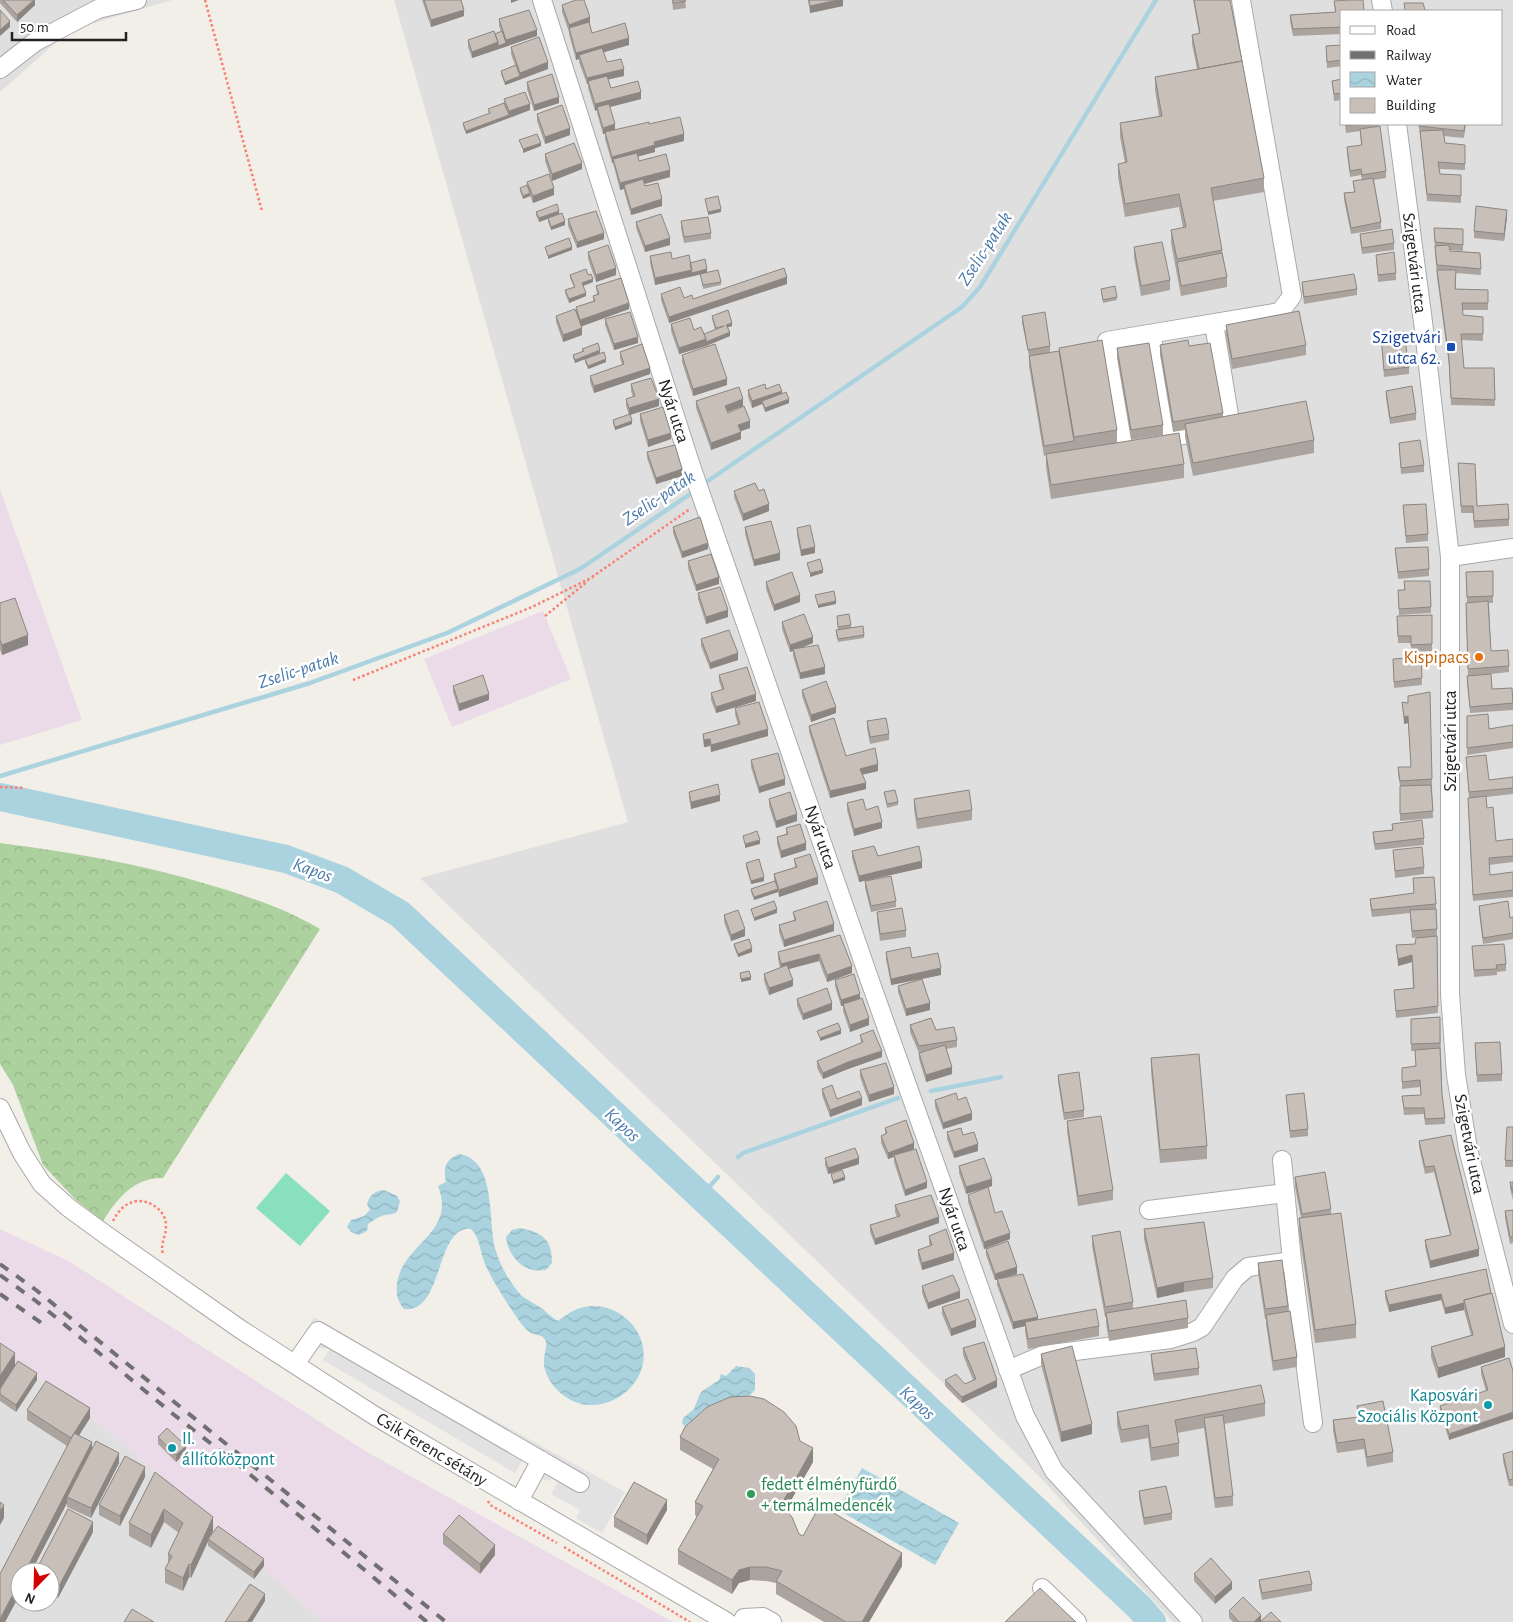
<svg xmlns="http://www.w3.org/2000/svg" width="1513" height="1622" font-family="'Alegreya Sans',sans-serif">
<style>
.residential{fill:#e0dfdf;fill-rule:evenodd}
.industrial{fill:#ebdbe8}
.forest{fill:url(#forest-crowns)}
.pitch{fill:#88e0be}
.parking{fill:#e2e2e2}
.water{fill:url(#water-waves)}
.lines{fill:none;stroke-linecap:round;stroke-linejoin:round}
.stream{stroke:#aad3df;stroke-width:4.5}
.river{stroke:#aad3df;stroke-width:28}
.minor-casing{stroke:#a9a9a9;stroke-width:20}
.path{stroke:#fa8072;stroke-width:2.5;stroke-dasharray:2.5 2.5;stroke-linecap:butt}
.minor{stroke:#fff;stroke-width:18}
.rail{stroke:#707070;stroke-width:4;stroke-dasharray:10 10;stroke-linecap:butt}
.wall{fill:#aba49e}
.shaded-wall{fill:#8b8681}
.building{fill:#c7bfb8;stroke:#8b8681}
.transit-dot{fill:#1a4fb4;stroke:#fff;stroke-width:2}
.food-dot{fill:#e8710a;stroke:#fff;stroke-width:2}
.culture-dot{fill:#0f9aa8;stroke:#fff;stroke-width:2}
.leisure-dot{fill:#2e9e5b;stroke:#fff;stroke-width:2}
.labels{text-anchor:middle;stroke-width:5;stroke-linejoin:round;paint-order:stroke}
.street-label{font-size:18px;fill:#222;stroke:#fff}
.transit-label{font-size:18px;fill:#164399;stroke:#fff;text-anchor:end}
.food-label{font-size:18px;fill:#c56008;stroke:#fff;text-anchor:end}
.culture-label{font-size:18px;fill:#0d838f;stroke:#fff;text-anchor:end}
.leisure-label{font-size:18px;fill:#27864d;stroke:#fff;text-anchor:start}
.water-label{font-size:19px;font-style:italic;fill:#4a7aab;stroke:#fff}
</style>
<defs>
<pattern id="forest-crowns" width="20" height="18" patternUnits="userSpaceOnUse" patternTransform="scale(1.25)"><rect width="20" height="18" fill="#add19e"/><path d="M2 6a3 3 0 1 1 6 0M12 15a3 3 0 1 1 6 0" fill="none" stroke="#95b388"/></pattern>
<pattern id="water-waves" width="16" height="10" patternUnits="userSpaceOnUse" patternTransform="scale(1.25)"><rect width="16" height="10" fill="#aad3df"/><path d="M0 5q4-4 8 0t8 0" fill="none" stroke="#92b5bf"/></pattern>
</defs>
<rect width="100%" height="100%" fill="#f2efe9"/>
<path class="residential" d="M0 0H172L70 30 0 92Z
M394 0H1513V1622H1173L1036 1473 420 878 628 822ZM1342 11H1502V124H1342Z
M0 1349 111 1433 323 1622H0ZM20 1572H50V1602H20Z"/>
<path class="industrial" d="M0 489 82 720 0 745Z
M543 611 571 679 452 727 424 659Z
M0 1229 70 1262 367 1452 673 1622H323L111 1433 0 1349Z"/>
<path class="forest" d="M0 843C71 852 141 864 210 885 250 897 284 908 320 929L163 1178C134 1177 117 1199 103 1221L76 1200 43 1165 13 1085 0 1064Z"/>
<path class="pitch" d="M286 1173 330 1211 300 1246 256 1208Z"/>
<path class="parking" d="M314 1317 400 1368 625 1492 602 1533 576 1518 580 1510 551 1494 558 1482 552 1479 546 1481 530 1472 529 1465 524 1458 515 1473 323 1360 330 1349 318 1348 314 1350 300 1341Z"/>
<path class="water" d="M459 1154C498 1160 487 1223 496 1251 500 1265 510 1283 520 1294 526 1300 536 1304 543 1309 548 1314 552 1317 558 1321 566 1315 574 1309 584 1307 607 1302 631 1316 640 1337 654 1371 626 1404 592 1405 570 1406 547 1386 544 1365 543 1358 547 1347 546 1342 545 1335 536 1335 531 1333 526 1330 523 1326 520 1322 507 1303 494 1284 485 1264 480 1252 480 1237 471 1229 435 1225 444 1314 404 1309 397 1300 396 1294 397 1284 402 1243 457 1234 438 1186L446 1182C443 1168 445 1160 459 1154Z
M384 1190 397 1196 400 1201 397 1212C392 1215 390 1214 385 1215 379 1216 373 1221 368 1224L367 1231 359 1235 351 1232 347 1227 351 1220 364 1216 370 1210 367 1204C370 1194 375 1191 384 1190Z
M520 1228C543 1233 552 1239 552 1263L546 1270C542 1270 537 1271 533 1270 518 1267 507 1251 506 1237L512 1230Z
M736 1366 749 1368 755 1374V1390C741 1406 715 1399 701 1412 696 1416 693 1424 690 1428L685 1427 682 1423 683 1418 694 1409 699 1396 702 1391 719 1380 721 1374 726 1376Z
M862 1468 959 1523 935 1565 838 1510Z"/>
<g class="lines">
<path class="stream" d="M702 485 962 307 980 287 1156 0
M0 776 310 683 447 633 580 569 696 490
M931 1091 1001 1077
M738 1157 743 1153 898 1098
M701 1196 718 1177"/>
<path class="river" d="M0 797 286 859 342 880 400 914 1139 1607 1152 1622"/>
<defs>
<path id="minor" d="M542 0 691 466 870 981 1025 1416 1054 1471 1193 1622
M1381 0 1383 11
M0 69 35 42 98 9 137 0
M1397 124 1423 322 1450 557V994L1456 1075 1468 1149 1513 1324
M1214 324 1231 427
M1151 334 1173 437
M1208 431 1126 444 1107 341 1280 312 1292 296 1241 0
M1450 557 1513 548
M0 1108 22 1153 42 1184 69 1208 106 1235 240 1329 375 1416 727 1622
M1282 1160 1292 1261
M1149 1210 1285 1193
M295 1364 318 1331 580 1483
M1008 1370 1043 1355 1171 1339 1193 1332 1202 1327 1235 1278 1248 1267 1292 1261 1313 1423
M519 1501 541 1460
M1042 1588 1077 1622
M742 1622 744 1618 763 1617 772 1622"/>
</defs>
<use href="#minor" class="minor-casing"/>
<path class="path" d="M205 0 262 211
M592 577 690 509
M545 616 588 581
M353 680 532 607 593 577
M0 787 24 788
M113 1221C118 1211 125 1203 137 1201 150 1200 167 1211 166 1227 166 1236 160 1244 163 1254
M488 1501 490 1505 557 1543
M564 1547 690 1622"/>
<use href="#minor" class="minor"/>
<path class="rail" d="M0 1264 36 1290 446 1622
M0 1275 36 1301 173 1414 241 1467 427 1622
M0 1294 47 1327"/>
</g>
<path class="wall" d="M0 0H35V5L17 22 0 3Z
M422 0H461L464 16 431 27Z
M672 0H685L686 8 673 10Z
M808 0H843V6L810 13Z
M1193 0H1230L1264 178V192L1213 201 1227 277V287L1181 296 1171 243V230L1183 228 1179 207 1125 217 1118 177V164L1125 163 1120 137V123L1159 116 1155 90V77L1197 69 1192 44V35L1199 33Z
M1334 1 1342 11V34L1293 36 1290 21V15L1335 12Z
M562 5 590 24 592 33 629 45 603 52 607 62 624 76 608 79 611 88 641 99 610 107 615 130 649 124 684 141 655 148V152L638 156 639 161 670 177 645 184V186L662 206 631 215 624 191V189L620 190 613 163H612L605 139V134H603L597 113V110L595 111 588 88V84H587L579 62V59L576 60 569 34V32L562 12Z
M499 19 537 36 472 58 468 47V40L495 34 501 32 499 26Z
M1342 45V66L1327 68 1326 46Z
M511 47 548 69 505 85 501 74V71L515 65 511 54Z
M1342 79V100L1334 101 1332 81Z
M527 82 559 103 534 111 527 89Z
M504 99 530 110 466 134 463 126V123L489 114 488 109 504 103Z
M537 114 570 135 545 144 537 121Z
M1345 124H1378L1386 171V178L1374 180 1381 222V229L1351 234 1344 200V193L1354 192 1353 181 1362 180 1361 175 1350 177 1347 153V147L1361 145 1360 131 1346 133Z
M1418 124H1466L1464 138 1444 136 1445 143 1465 145V170L1439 169 1440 174 1461 175V203L1427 201 1420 133Z
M545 154 582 169 552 181 545 161Z
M527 182 554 195 533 203 530 196 523 199 520 191V188L527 185Z
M536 212 559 214 565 225 551 230 548 222V219L539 222 536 215Z
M1507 217 1504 241 1474 238V231Z
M568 219 604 239 577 248 568 226Z
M681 221 711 233V239L684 243 681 228Z
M636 222 670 245 645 252 636 228Z
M1434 228 1463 245V251L1450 250V251L1480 253 1481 275 1456 273V289L1488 290V310H1462L1463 315 1483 317V341L1461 340 1464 368H1494L1495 406 1451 405 1449 366 1437 277 1435 252Z
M1360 234 1394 243V250L1362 254 1360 240Z
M1134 247 1170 280V290L1141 296 1134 257Z
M588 252 616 275 596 282 588 259Z
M1376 255 1396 273V280L1378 282Z
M650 256 672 259 690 263 721 282V285L703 289 700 274 655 285 650 263Z
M570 275H588L593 282 583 286 586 296 569 303 565 293V290L574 287 570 278Z
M1302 282 1357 289V295L1304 304 1302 289Z
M787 284 669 323 661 300V294L693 299Z
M596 286 629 309 582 326V335L563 342 556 322V316L576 311V307L593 301V296L597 295Z
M1101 289 1117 297V300L1103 303Z
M712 316 732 326 728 327 730 336 706 346 679 354 671 331V324L694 330 704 334 715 330 712 319Z
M1022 316 1050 346V352L1059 351V348L1117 430V443L1184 464V478L1051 499 1046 467V455L1044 456 1029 366V356L1022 323Z
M605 319 638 343 614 350 605 325Z
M1226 325 1306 345V355L1232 369 1226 335Z
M1381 336 1409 367V374L1384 377Z
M1160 345 1189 346 1223 413V417L1314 440V453L1193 476 1185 437V430L1173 432 1160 355Z
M1117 348 1163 425V435L1131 440 1117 358Z
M582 349 600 353 606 362 588 369 585 362V359L575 363 573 358V355L582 352Z
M620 352 650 374 594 393 590 382V376L622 365 620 358Z
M682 355 727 385 693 396 682 362Z
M631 384 659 406 630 415 632 424 615 430 613 423V420L629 415 626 406V399L633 397 631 391Z
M766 389 782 394 789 403 765 412 762 404 752 408 748 397V390Z
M1386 391 1416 413V420L1390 424 1386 398Z
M696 401 743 406 727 412 750 428 741 431V439L711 450 696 408Z
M640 414 671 439 648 447 640 421Z
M1399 443 1424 465V472L1401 474Z
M647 452 682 476 656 484 647 458Z
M1458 463 1477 506 1509 519V526L1474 528 1473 513H1461Z
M734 491H759L769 511 743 521 734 497Z
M1403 505 1428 534V541L1406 543Z
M673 527 708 549 682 558 673 533Z
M745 527 780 560 754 566 745 534Z
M797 528 815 553 801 556 797 535Z
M1395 548 1429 569V576L1398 579Z
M688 561 719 584 696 591 688 568Z
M1493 571V603H1489L1491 651 1509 666V672L1491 674 1492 689 1513 697V710L1470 713 1467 682V676L1468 675 1466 610 1467 603 1466 572Z
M1404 581H1430L1431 613 1399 615 1398 590H1404Z
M766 582 800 602 774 611 766 589Z
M698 593 728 617 706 624 698 599Z
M0 603 28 645 2 655 0 650Z
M1432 615V651L1411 652V643H1398L1397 616Z
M837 616 851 625V628L864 635V638L838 642 836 634V630H838Z
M782 622 813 643 800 648 825 674 800 679 793 656V651L790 652 782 629Z
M701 639 738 660 710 669 701 646Z
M1421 657 1422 685 1394 688 1393 659Z
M719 675 756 701 716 713 711 700V693L722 690 719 681Z
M453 686 489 700 459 711 453 692Z
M802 690 836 713 811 722 802 696Z
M1402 702 1432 779V786L1433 818 1400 821V786L1398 774V767H1411L1408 723 1404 724Z
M735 708 768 736 711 752 710 746 704 747 703 741V734L738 725 735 714Z
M1467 716 1489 729 1513 725V748L1467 755Z
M867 721 889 734V740L870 744 867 728Z
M809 726 846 756 878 771 862 775 866 789 830 798 809 732Z
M1466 757 1489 780 1513 777V794L1486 797 1487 808 1496 841 1513 839V862L1489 865 1490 875 1513 872V897L1473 901 1468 805 1469 798Z
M751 760 785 785 759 793 751 767Z
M689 792 720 801 691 809 689 798Z
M884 792 898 802V805L887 808Z
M769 799 797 821 776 828 769 806Z
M914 799 972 810V820L917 829 914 809Z
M847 803 866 810 882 828 854 836 847 810Z
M1392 824 1424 838V845L1375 850 1373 839V832L1392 830Z
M786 828 806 850 781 858 777 844V837L786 834Z
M1393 850 1424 867V874L1395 878Z
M852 851 878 856 922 868 859 882 852 858Z
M794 859 818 884 779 897 778 892 754 900 751 892V889L774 881V874L795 867Z
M746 863 764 881 751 884 746 867Z
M1413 878 1436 904 1437 936 1412 938 1410 913 1372 917 1370 905V899L1414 893Z
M865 881 896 901V907L871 912 865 888Z
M1479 906 1510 918 1513 917V939L1483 944 1479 913Z
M793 912 834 931 784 947 779 932V925L794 920Z
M877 912 906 930V937L880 941 877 919Z
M724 915 745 936 731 941 724 922Z
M840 935 852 973 827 982 819 961 789 969 793 986 769 995 764 981V974L780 968 778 959V952Z
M1437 936 1438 1013 1396 1018 1394 990 1413 988 1412 962 1398 966 1396 945 1415 944Z
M734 944 752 952 738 957 734 947Z
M1472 946 1506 964V971L1497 972V975L1474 977Z
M886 952 912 958 941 975 922 979 930 1010 906 1016 898 992V986L920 979 891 985 886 959Z
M835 980 860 998 869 1025 850 1032 843 1011V1006H841L835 986Z
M797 999 832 1010 803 1020 797 1006Z
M1440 1017 1442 1094 1445 1118V1124L1425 1125 1424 1114 1404 1115 1402 1096 1421 1095 1420 1087 1402 1089V1068L1416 1066 1415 1051H1411V1019Z
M910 1025 936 1030 957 1040V1047L946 1049 952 1074 926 1082 919 1059V1053L910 1032Z
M860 1035 882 1057 848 1069 823 1079 817 1068V1061L861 1043Z
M1475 1043 1502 1074V1081L1477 1082Z
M1151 1058 1207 1146V1159L1160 1163 1151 1071Z
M860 1070 894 1094 869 1102 860 1077Z
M1058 1075 1084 1110V1117L1064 1120 1058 1082Z
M822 1089 837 1099 862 1105 830 1117 822 1095Z
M1286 1095 1308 1129V1136L1290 1138Z
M935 1100H958L972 1120 943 1129 935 1107Z
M1067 1121 1113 1190V1200L1078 1206 1067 1131Z
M1513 1127V1167H1505V1160Z
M885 1128 927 1188 905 1196 894 1162V1157L888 1159 881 1143V1136L885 1134Z
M947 1132 978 1151 954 1158 947 1139Z
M1451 1135 1479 1256 1430 1268 1425 1247V1240L1450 1235 1434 1172 1425 1174 1419 1147V1141Z
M825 1158 859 1164 828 1174 825 1165Z
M959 1166 992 1186 966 1194 959 1173Z
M1295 1177 1331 1209V1214L1356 1324V1338L1315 1343 1299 1232V1218H1301L1295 1187Z
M1510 1182H1513V1200L1510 1189Z
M968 1195 1010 1239 984 1249 968 1202Z
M895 1205 939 1223 875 1245 870 1232V1225L897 1217 895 1212Z
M1513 1210V1243L1510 1244 1505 1218V1211Z
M1144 1229 1213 1278V1288L1184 1292 1157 1298 1144 1239Z
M929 1236 954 1260 922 1270 918 1257V1250L930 1246 929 1243Z
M1092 1236 1133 1302V1309L1188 1318V1328L1109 1341 1106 1323V1317H1105L1092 1246Z
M986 1249 1017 1274 1006 1277 1038 1320 1099 1326V1336L1028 1349 1025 1332V1326L1013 1329 997 1285V1280H995L986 1255Z
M1258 1263 1288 1306V1311L1297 1357V1367L1273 1371 1266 1324V1319H1265L1258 1273Z
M1486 1269 1505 1357 1438 1378 1431 1357V1347L1471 1335 1464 1310 1445 1314 1441 1300 1389 1312 1385 1298V1291Z
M922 1286 960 1298 928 1309 922 1293Z
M942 1307 976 1327 951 1336 942 1314Z
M0 1343 15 1366 37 1380 16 1412 0 1401Z
M963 1348 997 1387 962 1403 945 1386V1380L965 1384 973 1380 963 1355Z
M1041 1354 1092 1434 1061 1442 1041 1364Z
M1151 1354 1199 1368V1375L1154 1381 1151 1361Z
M1481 1367 1513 1371 1449 1440 1440 1412V1406L1486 1391 1481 1374Z
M1265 1403V1416L1224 1424 1233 1496V1506L1215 1508 1204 1428 1177 1433 1179 1443V1456L1151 1461 1148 1438 1121 1443 1117 1425V1412Z
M1357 1406 1393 1452V1462L1367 1467 1364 1449 1337 1453 1333 1430V1420L1357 1417Z
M27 1410 90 1418 79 1435 92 1448 119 1463 91 1518 67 1507V1503L31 1572H20V1594L5 1622H0L67 1446 27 1420Z
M158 1437 186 1452 176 1462 158 1444Z
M680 1437 800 1441 813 1462 785 1510 799 1534 803 1536 902 1566 869 1622H824L776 1594V1583L766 1581 750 1580 739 1583 732 1594 678 1564V1550L697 1517 695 1515V1502L713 1469 680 1450Z
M1513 1451V1486H1509L1503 1461V1454Z
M155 1472 213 1531 210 1537 264 1566 254 1579 208 1546V1541L191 1578 189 1577 183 1591 165 1583V1569L168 1563V1554L179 1533 164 1522 151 1548 129 1536V1523Z
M145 1477 120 1526 99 1515V1505Z
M1139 1491 1172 1513V1520L1144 1525 1139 1498Z
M667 1510 647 1545 614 1527V1517Z
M93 1532 58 1598 50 1594V1572Z
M443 1534 495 1555 480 1574 443 1544Z
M1194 1574 1232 1589 1215 1604 1194 1581Z
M1259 1580 1312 1584V1591L1262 1600 1259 1586Z
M1229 1611 1261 1621 1281 1622H1233L1229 1618Z"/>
<path class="shaded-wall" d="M34 0H35V5L17 22V15Z
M511 0H519L511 3Z
M838 0H843V6L810 13V6Z
M464 10V16L431 27V20Z
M590 17V24L570 31 569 28V32V25Z
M10 21V27L0 36V30Z
M537 30V36L472 58V52L498 42 506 43V40Z
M629 38V45L581 59 579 55V59L576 60V53Z
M548 62V69L505 85V82L520 76V73Z
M624 69V76L589 84 588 81V84H587V78Z
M641 92V99L598 110 597 107V110L595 111V104Z
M559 97V103L534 111V105Z
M530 104V110L509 118V111Z
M509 115V118L466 134V131Z
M615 124V131L603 134V128Z
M570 128V135L545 144V137Z
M684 134V141L655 148V152L614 163 613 159V163H612V157L654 142Z
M541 143V146L523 153V149Z
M582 163V169L552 181V174Z
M670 170V177L625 189 624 185V189L620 190V183Z
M554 188V195L533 203V196Z
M530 193V196L523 199V196Z
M662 199V206L631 215V209Z
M721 209V212L708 215V212Z
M1507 210V217L1504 241V234Z
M559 211V214L539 222V218Z
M565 221V225L551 230V227Z
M604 233V239L577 248V242Z
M670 238V245L645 252V246Z
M572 247V250L548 259V256Z
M616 268V275L596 282V275Z
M707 269V273L655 285V278L692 270Z
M787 277V284L669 323V317Z
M593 279V282L582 286V283Z
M586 293V296L569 303V299Z
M629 303V309L580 327V320Z
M732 323V326L726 328V325Z
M582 328V335L563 342V335Z
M730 332V336L706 346 679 354V348L706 339Z
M638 337V343L614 350V344Z
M600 350V353L575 363V360Z
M606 359V362L588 369V366Z
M650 368V374L594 393V386Z
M727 379V385L693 396V389Z
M782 391V397L762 401V404L752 408V401Z
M659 399V406L629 415V408Z
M743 399V406L725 413V406Z
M789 399V403L765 412V408Z
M632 421V424L615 430V427Z
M750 421V428L738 432V425Z
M741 432V439L711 450V443Z
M671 433V439L648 447V440Z
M682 469V476L656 484V478Z
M769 504V511L743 521V514Z
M708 543V549L682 558V552Z
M815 547V553L801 556V550Z
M780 553V560L754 566V560Z
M823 570V573L810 577V573Z
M719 577V584L696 591V585Z
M800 595V602L774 611V605Z
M836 601V604L818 608V605Z
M728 610V617L706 624V617Z
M28 635V645L2 655V645Z
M813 637V643L790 652V645Z
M738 653V660L710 669V663Z
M825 667V674L800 679V673Z
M489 694V700L459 711V704Z
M756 694V701L716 713V707Z
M836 707V713L811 722V715Z
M1408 716V723L1404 724V717Z
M768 729V736L711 752V745Z
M710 739V746L704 747V740Z
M878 764V771L860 775V769Z
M785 779V785L759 793V787Z
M866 783V789L830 798V791Z
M720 795V801L691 809V802Z
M797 814V821L776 828V821Z
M882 822V828L854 836V829Z
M760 840V844L745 848V844Z
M806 843V850L781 858V851Z
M922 861V868L859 882V876Z
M764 877V881L751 884V881Z
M818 877V884L779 897V890Z
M778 889V892L754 900V897Z
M777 909V913L754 921V918Z
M834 924V931L784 947V940Z
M745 929V936L731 941V935Z
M752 948V952L738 957V954Z
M819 954V961L781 971V964Z
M1412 955V962L1398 966V959Z
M852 966V973L827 982V975Z
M941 968V975L891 985V979Z
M751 977V980L741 982V979Z
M793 980V986L769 995V988Z
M860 994V1001L841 1006V1000Z
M832 1003V1010L803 1020V1014Z
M930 1003V1010L906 1016V1009Z
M869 1018V1025L850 1032V1025Z
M841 1030V1034L820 1041V1038Z
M882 1051V1057L848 1069 823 1079V1073L848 1062Z
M952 1067V1074L926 1082V1075Z
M894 1087V1094L869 1102V1095Z
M862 1098V1105L830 1117V1110Z
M972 1113V1120L943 1129V1123Z
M914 1143V1149L888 1159V1153Z
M978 1144V1151L954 1158V1152Z
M859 1158V1164L828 1174V1168Z
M845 1177V1180L833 1184V1181Z
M992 1179V1186L966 1194V1187Z
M927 1182V1188L905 1196V1190Z
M939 1217V1223L875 1245V1239Z
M1010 1233V1239L984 1249V1242Z
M1479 1249V1256L1430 1268V1261Z
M954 1253V1260L922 1270V1263Z
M1017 1267V1274L995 1280V1274Z
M1184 1282V1292L1157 1298V1288Z
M960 1291V1298L928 1309V1303Z
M1441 1294V1300L1389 1312V1305Z
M1464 1303V1310L1445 1314V1308Z
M1038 1317V1324L1025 1322V1326L1013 1329V1322Z
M976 1320V1327L951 1336V1329Z
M1505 1347V1357L1438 1378V1368Z
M15 1353V1366L0 1389V1376Z
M37 1373V1380L16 1412V1405Z
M997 1380V1387L962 1403V1397Z
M90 1408V1418L71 1448V1438Z
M1513 1412V1419L1449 1440V1434Z
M1092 1424V1434L1061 1442V1432Z
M92 1442V1455L67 1497V1503L31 1572H25Z
M186 1446V1452L176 1462V1455Z
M813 1448V1462L781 1518V1505Z
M119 1453V1463L91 1518V1508Z
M145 1467V1477L120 1526V1516Z
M667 1500V1510L647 1545V1535Z
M4 1505V1518L0 1525V1511Z
M164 1509V1522L151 1548V1535Z
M213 1517V1531L191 1578V1565Z
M93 1522V1532L58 1598V1588Z
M495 1545V1555L480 1574V1564Z
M902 1553V1566L869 1622H862Z
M264 1559V1566L254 1579V1572Z
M189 1564V1577L183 1591V1578Z
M750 1567V1580L739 1583 732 1594V1580L739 1570Z
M20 1581V1594L5 1622H0V1619Z
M1232 1582V1589L1215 1604V1597Z
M265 1594V1601L252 1622H247Z
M1261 1615V1622H1254Z"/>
<path class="building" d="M3 0H34L17 15Z
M424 0H461L464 10 431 20Z
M576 0H584L590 17 569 25 562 5Z
M673 0H685L686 1 673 3Z
M809 0H838L810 6Z
M1194 0H1230L1242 61 1199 69 1192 35 1200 33Z
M1348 0H1363L1364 11H1342V27L1293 29 1290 15 1336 12 1334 1Z
M1404 3H1423L1425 10 1435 11H1405Z
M0 10 10 21 0 30Z
M529 10 537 30 506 40 499 19Z
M589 22 592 33 625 23 629 38 576 53 569 28Z
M494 31 498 42 472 52 468 40Z
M502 31 506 43 498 46V42L495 34Z
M539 37 548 62 520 73 511 47Z
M1342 45V60L1327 62 1326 46Z
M602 48 607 62 621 59 624 69 587 78 579 55Z
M1242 61 1264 178 1211 188 1222 250 1177 259 1171 230 1186 227 1179 194 1125 204 1118 164 1127 162 1120 123 1162 116 1155 77Z
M516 65 520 76 505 82 501 71Z
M552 74 559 97 534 105 527 82Z
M607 76 611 88 638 81 641 92 595 104 588 81Z
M1342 79V93L1334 94 1332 81Z
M525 92 530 104 509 111 504 99Z
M504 103 509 115 466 131 463 123 490 113 488 109Z
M609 104 615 124 603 128 597 107Z
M562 105 570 128 545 137 537 114Z
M680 117 684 134 654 142 655 145 612 157 605 132 649 122V124Z
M1346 124H1362L1346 126Z
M1419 124H1465L1464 131 1419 126Z
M1380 126 1386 171 1362 175 1361 169 1350 171 1347 147 1362 145 1360 129Z
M1443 130 1445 143 1465 145V164L1438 162 1440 174 1461 175V196L1427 194 1420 131Z
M537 134 541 143 523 149 519 140Z
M574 143 582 163 552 174 545 154Z
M637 153 639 161 666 154 670 170 620 183 613 159Z
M549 174 554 188 533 196 527 182Z
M1373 178 1381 222 1351 228 1344 193 1355 192 1353 181Z
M643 179 645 186 658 183 662 199 631 209 624 185Z
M527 185 530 193 523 196 520 188Z
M718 196 721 209 708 212 705 199Z
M557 204 559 211 539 218 536 212Z
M1476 206 1507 210 1504 234 1474 231Z
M596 211 604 233 577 242 568 219Z
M562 213 565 221 551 227 548 218Z
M661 214 670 238 645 246 636 222Z
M708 217 711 233 684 237 681 221Z
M1434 228 1463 229V245L1435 242Z
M1392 229 1394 243 1362 248 1360 234Z
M569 238 572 247 548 256 545 247Z
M1162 242 1170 280 1141 286 1134 247Z
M608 245 616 268 596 275 588 252Z
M1449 245 1450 251 1480 253 1481 269 1437 265 1435 246Z
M671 252 672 259 689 255 692 270 655 278 650 256Z
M1394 252 1396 273 1378 275 1376 255Z
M1222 253 1227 277 1181 286 1177 262Z
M705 259 707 269 692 273 690 263Z
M784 268 787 277 669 317 661 294 680 287 684 298 692 295 693 299Z
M586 269 588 275 591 274 593 279 582 283 586 293 569 299 565 290 575 287 570 275Z
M718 270 721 282 703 285 700 274Z
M1437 270H1456L1455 289 1488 290V303H1462L1463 315 1483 317V334H1461L1464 368H1494L1495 400 1451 398 1449 359Z
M1354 274 1357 289 1304 297 1302 282Z
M621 278 629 303 580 320 576 307 595 301 593 296 599 294 596 286Z
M1115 286 1117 297 1103 300 1101 289Z
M575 309 582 328 563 335 556 316Z
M728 310 732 323 726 325 730 332 706 342V339L704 334 724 326 716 328 712 316Z
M1299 311 1306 345 1232 359 1226 325Z
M630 312 638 337 614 344 605 319Z
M1045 312 1050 346 1028 350 1022 316Z
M690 318 694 330 701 327 706 339 679 348 671 324Z
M1404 332 1409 367 1384 370 1381 336Z
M1102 340 1117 430 1074 437 1059 348Z
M1188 340 1189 346 1210 343 1223 413 1173 422 1160 345Z
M598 343 600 350 575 360 573 355 584 351 582 349Z
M1149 343 1163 425 1131 430 1117 348Z
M642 344 650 368 594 386 590 376 624 364 620 352Z
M715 344 727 379 693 389 682 355Z
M1059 351 1074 441 1044 446 1029 356Z
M604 352 606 359 588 366 585 359Z
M651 378 659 399 629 408 626 399 635 396 631 384Z
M765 384 766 389 779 384 782 391 752 401 748 390Z
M1412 386 1416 413 1390 418 1386 391Z
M739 387 743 399 725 406 728 413 744 406 750 421 738 425 741 432 711 443 696 401Z
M786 392 789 399 765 408 762 401Z
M1306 401 1314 440 1193 463 1185 424Z
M663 407 671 433 648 440 640 414Z
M630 414 632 421 615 427 613 420Z
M1179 433 1184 464 1051 485 1046 454Z
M1420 440 1424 465 1401 468 1399 443Z
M675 445 682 469 656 478 647 452Z
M1458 463 1475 464 1477 506 1508 504 1509 519 1474 521 1473 506H1461Z
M755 483 759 491 764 489 769 504 743 514 734 491Z
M1426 504 1428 534 1406 536 1403 505Z
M700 517 708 543 682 552 673 527Z
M771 521 780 553 754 560 745 527Z
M810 525 815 547 801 550 797 528Z
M1428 547 1429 569 1398 572 1395 548Z
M711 554 719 577 696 585 688 561Z
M820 559 823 570 810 573 807 563Z
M1493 571V596L1467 597 1466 572Z
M792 572 800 595 774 605 766 582Z
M1404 581H1430L1431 607 1399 609 1398 590H1405Z
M720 587 728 610 706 617 698 593Z
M834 591 836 601 818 605 815 595Z
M15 598 28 635 2 645 0 640V603Z
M1488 601 1491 651 1508 650 1509 666 1468 669 1466 603Z
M804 614 813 637 790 645 782 622Z
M849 614 851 625 838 627 837 616Z
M1432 615V644L1411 645V636H1398L1397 616Z
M863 626 864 635 838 639 836 630Z
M729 630 738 653 710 663 701 639Z
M818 645 825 667 800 673 793 649Z
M1421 657 1422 678 1394 682 1393 659Z
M747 667 756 694 716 707 711 693 724 689 719 675Z
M1491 674 1492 689 1512 688 1513 703 1470 707 1467 676Z
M483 675 489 694 459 704 453 686Z
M826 681 836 707 811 715 802 690Z
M1430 692 1432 779 1400 781 1398 767H1411L1408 716 1404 717 1402 702 1408 703V696Z
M759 702 768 729 711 745 710 739 704 740 703 734 740 724 735 708Z
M1488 714 1489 729 1513 725V742L1467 748V716Z
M834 718 846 756 875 748 878 764 860 769 866 783 830 791 809 726Z
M886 718 889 734 870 737 867 721Z
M778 753 785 779 759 787 751 760Z
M1486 755 1489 780 1513 777V788L1469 792 1466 757Z
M718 784 720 795 691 802 689 792Z
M1431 785 1433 811 1400 814V786Z
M895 790 898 802 887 804 884 792Z
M969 790 972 810 917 819 914 799Z
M790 792 797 814 776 821 769 799Z
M1486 796 1487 808 1493 807 1496 841 1513 839V856L1489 858 1490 875 1513 872V890L1473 895 1468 798Z
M863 799 866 810 878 806 882 822 854 829 847 803Z
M1422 820 1424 838 1375 844 1373 832 1393 830 1392 824Z
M800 824 806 843 781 851 777 837 788 834 786 828Z
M757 831 760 840 745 844 743 836Z
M874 846 878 856 919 846 922 861 859 876 852 851Z
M1422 847 1424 867 1395 871 1393 850Z
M810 854 818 877 779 890 774 874 797 867 794 859Z
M759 859 764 877 751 881 746 863Z
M891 876 896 901 871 906 865 881Z
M1434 877 1436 904 1372 910 1370 899 1414 893 1413 878Z
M775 881 778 889 754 897 751 889Z
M774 901 777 909 754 918 751 909Z
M827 901 834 924 784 940 779 925 796 920 793 912Z
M1508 901 1510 918 1513 917V933L1483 938 1479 906Z
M902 908 906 930 880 934 877 912Z
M1436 909 1437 929 1412 931 1410 910Z
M738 910 745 929 731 935 724 915Z
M840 935 852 966 827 975 819 954 781 964 778 952Z
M1437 936 1438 1006 1396 1011 1394 990 1414 988 1412 955 1398 959 1396 945 1415 944 1416 938Z
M749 939 752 948 738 954 734 944Z
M1504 944 1506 964 1496 965 1497 969 1474 970 1472 946Z
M910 947 912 958 938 953 941 968 891 979 886 952Z
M787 965 793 980 769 988 764 974Z
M749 971 751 977 741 979 740 973Z
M854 974 860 994 841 1000 835 980Z
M922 979 930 1003 906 1009 898 986Z
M827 988 832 1003 803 1014 797 999Z
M862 998 869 1018 850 1025 843 1004Z
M1440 1017V1043L1411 1044V1019Z
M931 1018 936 1030 954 1027 957 1040 919 1046 910 1025Z
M838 1023 841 1030 820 1038 817 1031Z
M873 1030 882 1051 848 1062 823 1073 817 1061 863 1042 860 1035Z
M1500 1042 1502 1074 1477 1075 1475 1043Z
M945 1045 952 1067 926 1075 919 1053Z
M1440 1048 1442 1094 1445 1118 1425 1119 1424 1108H1404L1402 1096 1421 1095 1420 1080 1402 1082V1068L1416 1066 1415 1050Z
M1199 1054 1207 1146 1160 1150 1151 1058Z
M886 1063 894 1087 869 1095 860 1070Z
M1079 1072 1084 1110 1064 1113 1058 1075Z
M832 1085 837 1099 859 1091 862 1098 830 1110 822 1089Z
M956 1093 958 1100 966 1097 972 1113 943 1123 935 1100Z
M1304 1093 1308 1129 1290 1131 1286 1095Z
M1101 1116 1113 1190 1078 1196 1067 1121Z
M906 1120 914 1143 888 1153 881 1136 887 1133 885 1128Z
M1507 1127H1513V1161L1505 1160Z
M961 1128 963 1135 974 1132 978 1144 954 1152 947 1132Z
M1451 1135 1479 1249 1430 1261 1425 1240 1451 1235 1434 1166 1425 1167 1419 1141Z
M855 1148 859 1158 828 1168 825 1158Z
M916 1149 927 1182 905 1190 894 1155Z
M984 1158 992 1179 966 1187 959 1166Z
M842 1170 845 1177 833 1181 831 1174Z
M1325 1172 1331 1209 1302 1214 1295 1177Z
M1510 1182H1513V1193Z
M988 1187 995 1213 1002 1211 1010 1233 984 1242 968 1195Z
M931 1195 939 1217 875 1239 870 1225 900 1216 895 1205Z
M1513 1210V1237H1510L1505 1211Z
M1341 1213 1356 1324 1315 1330 1299 1218Z
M1204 1222 1213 1278 1184 1282 1157 1288 1144 1229Z
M946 1229 954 1253 922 1263 918 1250 932 1245 929 1236Z
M1120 1231 1133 1302 1105 1307 1092 1236Z
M1008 1241 1017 1267 995 1274 986 1249Z
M1282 1260 1288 1306 1265 1309 1258 1263Z
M1486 1269 1491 1293 1464 1300V1303L1445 1308 1441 1294 1389 1305 1385 1291Z
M1023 1274 1038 1317 1013 1322 997 1279Z
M953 1275 960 1291 928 1303 922 1286Z
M1492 1293 1505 1347 1438 1368 1431 1347 1473 1335 1464 1300Z
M968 1299 976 1320 951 1329 942 1307Z
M1186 1300 1188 1318 1109 1331 1106 1313Z
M1096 1309 1099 1326 1028 1339 1025 1322Z
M1290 1311 1297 1357 1273 1361 1266 1315Z
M984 1342 997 1380 962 1397 945 1380 956 1374 965 1384 976 1379 963 1348Z
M0 1343 15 1353 0 1376Z
M1072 1346 1092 1424 1061 1432 1041 1354Z
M1196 1348 1199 1368 1154 1374 1151 1354Z
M1509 1358 1513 1371V1412L1449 1434 1440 1406 1488 1390 1481 1367Z
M18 1361 37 1373 16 1405 0 1394V1389Z
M46 1381 90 1408 71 1438 27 1410Z
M1261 1385 1265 1403 1175 1420 1179 1443 1151 1448 1148 1425 1121 1430 1117 1412Z
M750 1396 764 1399 784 1412 796 1426 800 1441 813 1448 781 1505 792 1517 799 1534 803 1536 820 1505 902 1553 862 1622H846L776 1581 782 1571 766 1567H750L739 1570 732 1580 678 1550 703 1506 695 1502 719 1459 680 1437 685 1427 707 1407 730 1397Z
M1383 1401 1393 1452 1367 1457 1364 1439 1337 1443 1333 1420 1359 1417 1357 1406Z
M1223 1415 1233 1496 1215 1498 1204 1418Z
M167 1428 186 1446 176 1455 158 1437Z
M74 1433 92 1442 25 1572H20V1581L0 1619V1574Z
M96 1441 119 1453 91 1508 67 1497Z
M1513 1451V1479L1509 1480 1503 1454Z
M125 1456 145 1467 120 1516 99 1505Z
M155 1472 213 1517 191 1565 189 1564 183 1578 165 1569 172 1556 168 1554 183 1523 164 1509 151 1535 129 1523Z
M634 1482 667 1500 647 1535 614 1517Z
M1166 1486 1172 1513 1144 1518 1139 1491Z
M0 1502 4 1505 0 1511Z
M68 1509 93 1522 58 1588 50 1584V1572H35Z
M459 1515 495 1545 480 1564 443 1534Z
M218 1526 264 1559 254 1572 208 1539Z
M1211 1558 1232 1582 1215 1597 1194 1574Z
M1309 1571 1312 1584 1262 1593 1259 1580Z
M250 1584 265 1594 247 1622H225Z
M1040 1588 1076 1622H1005Z
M1243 1597 1261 1615 1254 1622H1239L1229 1611Z
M132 1609 154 1622H124Z
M1271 1612 1281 1622H1260Z"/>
<rect class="transit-dot" x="1446" y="342" width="10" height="10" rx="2.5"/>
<circle class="food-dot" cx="1479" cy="657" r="5"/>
<g class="culture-dot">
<circle cx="1488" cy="1405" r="5"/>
<circle cx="172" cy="1448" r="5"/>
</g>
<circle class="leisure-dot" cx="751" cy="1494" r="5"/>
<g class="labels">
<g class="street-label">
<text transform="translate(1415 263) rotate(83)" y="6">Szigetvári utca</text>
<text transform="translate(674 411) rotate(72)" y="6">Nyár utca</text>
<text transform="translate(1450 741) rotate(-90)" y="6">Szigetvári utca</text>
<text transform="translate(821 837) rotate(71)" y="6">Nyár utca</text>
<text transform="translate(1470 1144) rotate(79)" y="6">Szigetvári utca</text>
<text transform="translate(955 1219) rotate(71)" y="6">Nyár utca</text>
<text transform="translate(432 1449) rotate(31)" y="6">Csik Ferenc sétány</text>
</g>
<g class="transit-label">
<text x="1441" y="343">Szigetvári<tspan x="1441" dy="21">utca 62.</tspan></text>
</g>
<g class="food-label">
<text x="1469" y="663">Kispipacs</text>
</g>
<g class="culture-label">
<text x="1478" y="1401">Kaposvári<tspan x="1478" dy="21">Szociális Központ</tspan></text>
<text x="182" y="1444" text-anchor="start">II.<tspan x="182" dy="21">állítóközpont</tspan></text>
</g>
<g class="leisure-label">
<text x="761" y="1490">fedett élményfürdő<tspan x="761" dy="21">+ termálmedencék</tspan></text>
</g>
<g class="water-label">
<text transform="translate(984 248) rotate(-57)" y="7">Zselic-patak</text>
<text transform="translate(658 497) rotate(-34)" y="7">Zselic-patak</text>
<text transform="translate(298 669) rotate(-18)" y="7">Zselic-patak</text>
<text transform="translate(313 869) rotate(20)" y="7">Kapos</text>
<text transform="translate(623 1124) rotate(43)" y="7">Kapos</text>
<text transform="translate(918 1402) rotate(43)" y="7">Kapos</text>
</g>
</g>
<rect x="1340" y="10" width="162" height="115" fill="#ffffff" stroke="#a7a7a7"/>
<rect x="1350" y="26" width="25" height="8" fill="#ffffff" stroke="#a7a7a7"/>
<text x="1386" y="35" font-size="15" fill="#222222">Road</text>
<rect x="1350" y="51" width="25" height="8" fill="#707070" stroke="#a7a7a7"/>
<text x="1386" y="60" font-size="15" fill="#222222">Railway</text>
<rect x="1350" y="72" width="25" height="15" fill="url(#water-waves)" stroke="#a7a7a7"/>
<text x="1386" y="85" font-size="15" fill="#222222">Water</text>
<rect x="1350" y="98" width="25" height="15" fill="#c7bfb8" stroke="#a7a7a7"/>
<text x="1386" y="110" font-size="15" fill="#222222">Building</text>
<g transform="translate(35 1587) rotate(203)"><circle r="24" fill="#ffffff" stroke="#a7a7a7"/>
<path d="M0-4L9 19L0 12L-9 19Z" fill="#d40000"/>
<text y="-8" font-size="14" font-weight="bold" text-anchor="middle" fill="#222222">N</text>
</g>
<path d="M12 32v8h114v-8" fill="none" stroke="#222222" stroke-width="2.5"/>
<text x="20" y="32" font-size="15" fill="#222222" stroke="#ffffff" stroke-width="4" paint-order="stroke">50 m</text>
</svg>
